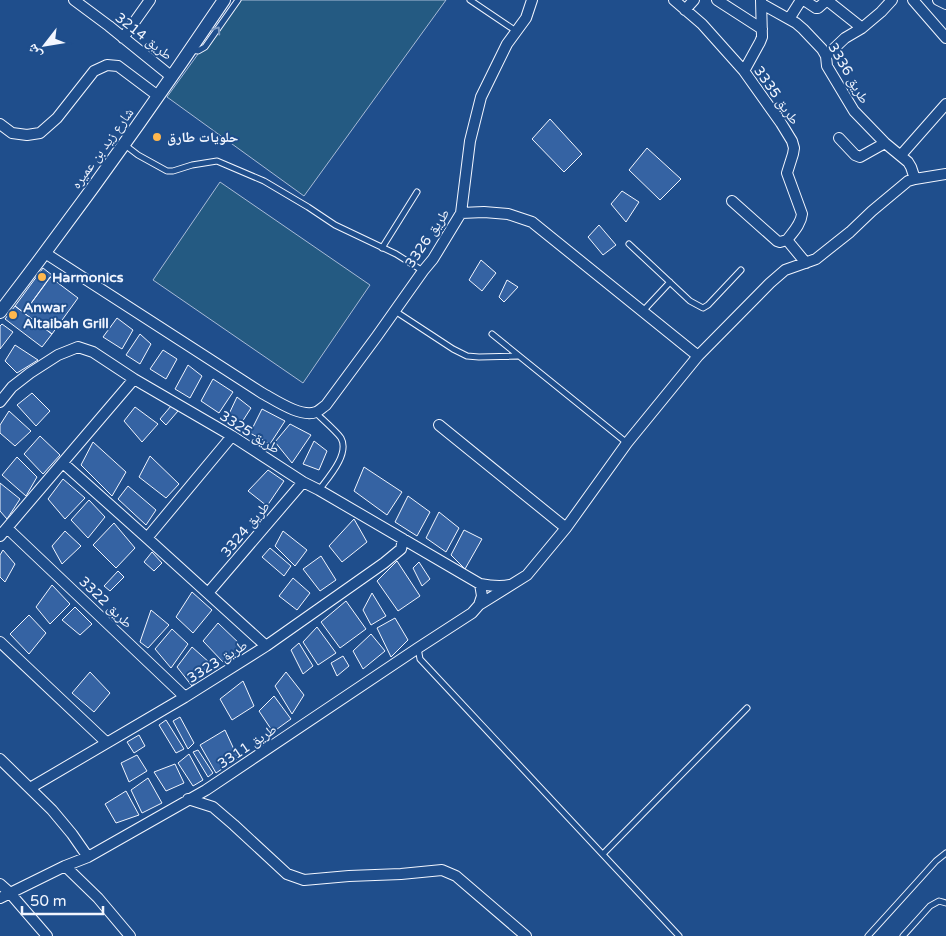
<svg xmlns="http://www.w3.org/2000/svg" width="946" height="936" font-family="'Varela Round','Noto Naskh Arabic',sans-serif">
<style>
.green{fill:#245a82;stroke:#a8bbd7}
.building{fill:#3563a3;stroke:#f2f6ff}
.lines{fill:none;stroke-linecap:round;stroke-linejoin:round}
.service-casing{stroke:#f2f6ff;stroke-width:7}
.minor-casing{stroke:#f2f6ff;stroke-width:12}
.tertiary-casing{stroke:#f2f6ff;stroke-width:14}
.service{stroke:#1f4e8c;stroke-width:5}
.minor{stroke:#1f4e8c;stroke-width:10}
.tertiary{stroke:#1f4e8c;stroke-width:12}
.oneway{stroke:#7e9ac0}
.poi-dot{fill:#ffb74d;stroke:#1f4e8c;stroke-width:2}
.labels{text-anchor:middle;stroke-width:4;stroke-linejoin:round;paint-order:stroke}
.street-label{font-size:14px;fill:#f2f6ff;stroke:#1f4e8c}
.poi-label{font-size:14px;font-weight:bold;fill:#f2f6ff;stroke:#1f4e8c;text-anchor:start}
</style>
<rect width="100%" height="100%" fill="#1f4e8c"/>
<path class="green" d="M237 0H446L304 196 167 97Z
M220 182 370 285 303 383 153 280Z"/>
<path class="building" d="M550 119 582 154 564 172 532 139Z
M647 148 681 179 660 200 629 170Z
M622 191 639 202 626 222 611 204Z
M599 225 616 245 603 255 588 237Z
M481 260 496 273 482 291 469 280Z
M43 268 52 275 24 313 15 306Z
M50 277 78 298 52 334 24 313Z
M507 280 518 287 504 302 499 297Z
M15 306 52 334 42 347 5 319Z
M117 318 133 330 122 349 103 337Z
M2 324 13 332 0 349V326Z
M140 334 151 344 140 364 126 355Z
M15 345 38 360 17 373 5 361Z
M163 350 177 359 166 379 150 369Z
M188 365 202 376 190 398 175 389Z
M213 379 233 392 219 413 201 401Z
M32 393 50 411 36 426 17 405Z
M237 397 251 408 242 422 228 416Z
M171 406 178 411 166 425 160 419Z
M135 407 158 424 142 442 124 421Z
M262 409 285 421 270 444 250 433Z
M9 411 31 431 15 446 0 433V425Z
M290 424 311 435 292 463 275 442Z
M40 436 60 455 43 474 24 454Z
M314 441 327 451 319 470 303 464Z
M93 442 126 472 112 496 81 465Z
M150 456 179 484 166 498 139 477Z
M17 457 37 477 26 496 2 475Z
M364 467 402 492 387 515 354 491Z
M268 470 284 481 267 506 248 491Z
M63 479 85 498 65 519 48 499Z
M0 483 20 499 7 519 0 511Z
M128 486 156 510 146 525 118 499Z
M408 496 430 512 417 536 395 522Z
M89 500 105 517 88 538 71 520Z
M439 512 459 528 446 552 426 538Z
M354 519 367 542 342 562 329 546Z
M114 523 135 548 116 568 93 545Z
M464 530 482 539 465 569 451 555Z
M65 531 81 546 62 564 52 546Z
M283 531 307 550 295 566 275 546Z
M270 548 291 566 284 576 262 557Z
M3 550 15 564 5 582 0 577V555Z
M152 552 162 563 154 571 144 562Z
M321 556 336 580 320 591 303 569Z
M397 561 420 596 398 611 377 581Z
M419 562 430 579 422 586 413 568Z
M118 571 124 577 110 591 104 586Z
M293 578 310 593 297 610 279 596Z
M52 585 70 604 50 624 36 607Z
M192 592 212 610 193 633 176 617Z
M372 593 386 616 371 625 363 610Z
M346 601 366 629 340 648 321 622Z
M75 607 92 624 80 635 62 620Z
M151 610 169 625 148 648 140 642Z
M29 615 46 633 29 654 10 634Z
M395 618 408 640 391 657 377 628Z
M218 623 243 647 224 663 203 641Z
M317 627 336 653 318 665 303 642Z
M172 629 188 644 171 668 155 649Z
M371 634 385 651 363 669 353 651Z
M299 643 313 666 303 674 291 650Z
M192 647 210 663 192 686 177 667Z
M343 656 349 666 337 676 331 663Z
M90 672 110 693 94 712 72 693Z
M286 672 304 695 292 714 275 686Z
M243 681 254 706 232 720 220 699Z
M274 696 291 719 273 732 259 711Z
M180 717 194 743 188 749 173 721Z
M166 720 184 749 176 753 159 725Z
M225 730 238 758 216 773 200 745Z
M139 735 145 746 134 753 127 742Z
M198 750 213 773 208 777 193 752Z
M189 754 203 780 193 786 178 763Z
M137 755 147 771 129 782 121 763Z
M175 764 184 783 166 791 154 772Z
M148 778 162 803 142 813 131 790Z
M126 791 139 815 116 823 105 804Z"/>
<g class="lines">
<defs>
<path id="service" d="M470 0 516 31
M191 50 198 51 205 47 238 0
M125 145 138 155 167 171H173L192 165 217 161 264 181 308 207 335 225 396 254 423 271
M629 244 690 301 703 308 708 305 741 270
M382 248 417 192
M395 311 453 349 467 356 479 357 518 356
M643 311 670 282
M492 334 627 443
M316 413C322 419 336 431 341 438 350 454 328 478 319 490
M418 648 420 659 679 936
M603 854 747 708
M868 936 936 861 946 853
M903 936 930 906 939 901 946 903"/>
<path id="minor" d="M74 0 109 26 172 77
M674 0 702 24 744 71 781 123 792 141 794 148 793 154 787 173 802 214C801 224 793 232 787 240L806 263
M717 0 762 29
M804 0 816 8H818L826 1H828L862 28
M913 0 946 38
M938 0 946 4
M762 4 796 23 803 29 822 49 826 56 827 66 854 111 885 143 908 162 911 167 915 179
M685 10 694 0
M789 19 801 0
M123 38 150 0
M826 56 845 38 862 28 881 12 892 0
M744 71 760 42 762 37 761 0
M0 124 12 133 27 135 40 133 57 118 94 71 107 65 118 66 158 96
M839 138 855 155 860 157 885 143
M901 155 946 104
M732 201 777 241 780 242 787 240
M461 213 484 212 508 214 532 222 698 356 770 283 785 270 816 259 850 232 872 211 908 181 915 179 946 174
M45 253 262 393C275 400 301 418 316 412 319 411 323 407 326 405L377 336 423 271 433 259 461 213 470 141 481 97 507 44 526 18 532 0
M0 402 12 387 30 373 58 355 78 347 93 352 134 379 232 436 303 482 319 490 480 584 482 596 479 605 472 613 418 648 206 790 88 857 65 866 0 898
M439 425 566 528
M63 463 147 538 266 646
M7 528 185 697
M0 536 134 379
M147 538 232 436
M480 584C491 586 500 587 510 585
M208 593 303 482
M479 605 527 575 566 528 627 443 698 356
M0 642 106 742
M0 759 52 810 72 834 88 857
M30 788 185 697 266 646 384 563 401 549 403 539
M188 799 213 807 234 825 287 874 304 880 349 876 401 874 442 870 456 876 526 936
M65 866 98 898 130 936
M0 884 9 892 47 936"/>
<path id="tertiary" d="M0 312C78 210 153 106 224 0"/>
</defs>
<use href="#service" class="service-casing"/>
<use href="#minor" class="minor-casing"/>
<use href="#tertiary" class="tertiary-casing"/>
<use href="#service" class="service"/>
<use href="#minor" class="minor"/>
<use href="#tertiary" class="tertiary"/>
</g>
<defs><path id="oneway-chevron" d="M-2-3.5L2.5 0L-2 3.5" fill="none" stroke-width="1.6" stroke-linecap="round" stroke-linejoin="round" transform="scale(1.25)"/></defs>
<use class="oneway" href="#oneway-chevron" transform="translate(217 30) rotate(-56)"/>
<g class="poi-dot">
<circle cx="157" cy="137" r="5"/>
<circle cx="42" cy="277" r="5"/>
<circle cx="13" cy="315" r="5"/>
</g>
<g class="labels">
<g class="street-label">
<text transform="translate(144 36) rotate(38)" y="5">طريق 3214</text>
<text transform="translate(849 73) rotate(60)" y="5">طريق 3336</text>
<text transform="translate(777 95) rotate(55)" y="5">طريق 3335</text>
<text transform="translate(102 148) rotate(-54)" y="5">شارع زيد بن عميره</text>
<text transform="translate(427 238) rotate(-56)" y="5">طريق 3326</text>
<text transform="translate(250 432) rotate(32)" y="5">طريق 3325</text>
<text transform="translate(245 529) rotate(-50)" y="5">طريق 3324</text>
<text transform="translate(106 602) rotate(44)" y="5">طريق 3322</text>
<text transform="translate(217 661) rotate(-32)" y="5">طريق 3323</text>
<text transform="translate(247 746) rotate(-34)" y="5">طريق 3311</text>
</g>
<g class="poi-label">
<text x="167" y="142">حلويات طارق</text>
<text x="52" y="282">Harmonics</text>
<text x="23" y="312">Anwar<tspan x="23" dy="16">Altaibah Grill</tspan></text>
</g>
</g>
<g transform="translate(45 45) rotate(239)" stroke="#1f4e8c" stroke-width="4" paint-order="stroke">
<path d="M0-4L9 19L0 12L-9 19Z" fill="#f2f6ff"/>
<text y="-8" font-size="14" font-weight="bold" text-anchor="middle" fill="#f2f6ff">ش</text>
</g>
<path d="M22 906v8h81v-8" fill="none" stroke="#f2f6ff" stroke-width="2.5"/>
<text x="30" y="906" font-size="15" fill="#f2f6ff" stroke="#1f4e8c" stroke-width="4" paint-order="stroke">50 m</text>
</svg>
